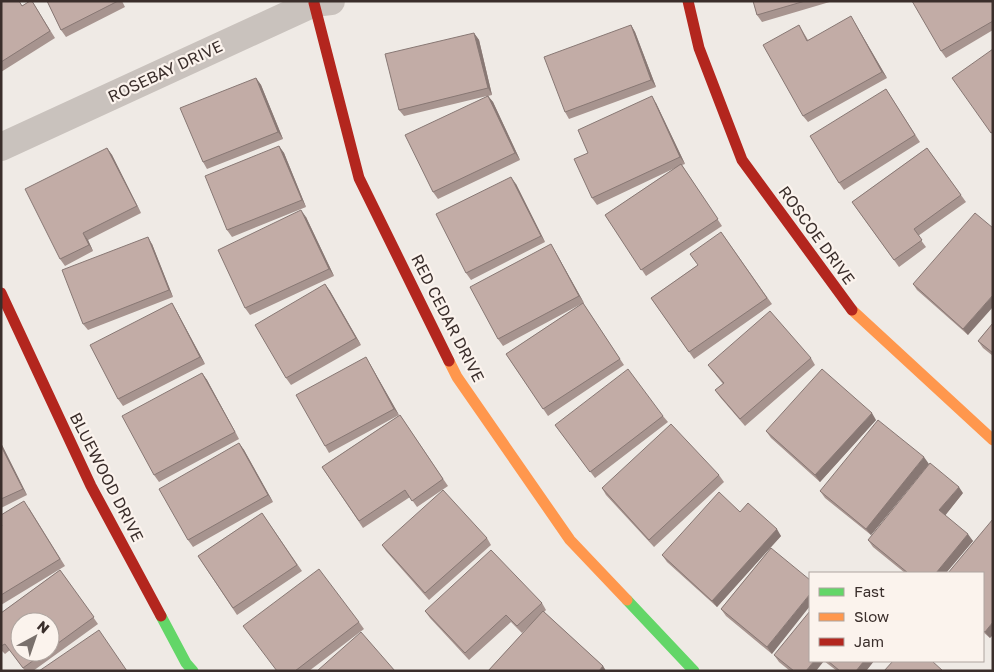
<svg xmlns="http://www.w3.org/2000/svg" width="994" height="672" font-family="'Golos Text',sans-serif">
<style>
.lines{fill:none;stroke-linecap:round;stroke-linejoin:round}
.street{stroke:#c9c2bd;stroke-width:28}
.fast{stroke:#63d668;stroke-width:11}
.slow{stroke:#ff974d;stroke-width:11}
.jam{stroke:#b3261e;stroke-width:11}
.wall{fill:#a7948f;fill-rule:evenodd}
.shaded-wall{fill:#887874}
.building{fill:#c2aca6;stroke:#887874}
.labels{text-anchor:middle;stroke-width:4.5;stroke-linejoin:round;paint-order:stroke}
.street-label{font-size:16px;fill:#3a2e2b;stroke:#fbf3ed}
</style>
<rect width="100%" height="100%" fill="#efeae5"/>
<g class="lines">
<path class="street" d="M1 147 314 3 331 1"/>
<path class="fast" d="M627 600 694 671
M161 616 186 663 193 671"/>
<path class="slow" d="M852 310 993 440
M449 361 457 377 570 540 627 600"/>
<path class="jam" d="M688 1 699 48 742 160 852 310
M314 3 359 178 449 361
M1 293 91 486 161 616"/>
</g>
<path class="wall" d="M1 1 22 6 32 1 55 38 1 72Z
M47 1H122L125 7 66 37 61 30Z
M753 1H833L762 22 757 15Z
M993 1V30L946 58 941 51Z
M855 23 887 78 808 122 803 116 799 25 808 40Z
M631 25 635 32 656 87 569 119 565 112Z
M474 33 479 40 492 95 488 96 493 102 520 160 438 199 433 192 487 96 404 116 399 110Z
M256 78 261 85 283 139 207 169 203 162Z
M886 89 920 142 844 190 839 183Z
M656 103 685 164 682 165 722 226 646 276 605 215 675 168 597 205 592 198 588 153Z
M279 146 284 153 306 207 232 237 227 230Z
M107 148 112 155 141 213 88 240 93 251 65 266 60 259Z
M927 148 966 202 918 236 926 247 899 267 852 202Z
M516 184 545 242 471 280 466 273Z
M306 217 334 276 250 315 245 308Z
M993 228 968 335 917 290 913 284Z
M721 232 772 304 694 359 651 298 698 265Z
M152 244 173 297 88 330 83 324Z
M555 251 584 303H583L624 365 548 416 506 354 583 303 503 346 498 339Z
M325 284 330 291 361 345 291 385 286 378Z
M172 303 176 310 205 364 123 406 118 399Z
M993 323V356L983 348 978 341Z
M811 358 815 365 745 426 720 397 715 390 723 384 708 365Z
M370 364 399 415 329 453 325 446Z
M202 373 207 380 239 439 159 482 154 475Z
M400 415 448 486 417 507 410 497 363 528 322 467Z
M663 416 668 422 595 478 555 425Z
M876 420 820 482 771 438 766 431Z
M1 443 27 495 1 508Z
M239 443 244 450 273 502 193 547 188 540Z
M929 464 871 535 825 498 820 491Z
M719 475 724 482 654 547 606 495 602 488Z
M963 493 945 515 973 541 946 573H905L873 547 868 540Z
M29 508 65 566 1 605V527Z
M740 512 781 536 717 607 667 562 662 555Z
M262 513 302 571 237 615 198 556Z
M487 538 491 545 429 600 386 551 382 545Z
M771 548 772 654 726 616 721 609Z
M60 570 98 624 33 671H25L10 650 5 654 1 650V613ZM50 622V652H20Z
M983 573 990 638 983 632Z
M542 603 546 610 544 612 603 666 606 671H488L531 624 522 633 511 622 469 660 430 618 425 611Z
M359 622 364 629 309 671H277Z
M774 655 816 671H790L779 662Z
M824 661H874L866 671H837Z"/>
<path class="shaded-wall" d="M851 16 855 23 887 78 882 72Z
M631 25 635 32 656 87 651 80Z
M474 33 479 40 492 95 488 88Z
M256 78 261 85 283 139 278 132Z
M488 96 493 102 520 160 515 153Z
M652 96 656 103 685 164 680 157Z
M279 146 284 153 306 207 302 200Z
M107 148 112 155 141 213 137 206Z
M511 177 516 184 545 242 541 236Z
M301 210 306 217 334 276 329 269Z
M83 233 88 240 93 251 89 245Z
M148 237 152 244 173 297 169 290Z
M551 244 555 251 584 303 579 296Z
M325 284 330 291 361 345 356 338Z
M993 295V307L968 335 963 329Z
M172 303 176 310 205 364 200 357Z
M366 357 370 364 399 415 394 409Z
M202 373 207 380 239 439 235 432Z
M872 413 876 420 820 482 815 475Z
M1 443 27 495 23 489 1 446Z
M239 443 244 450 273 502 268 495Z
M924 457 929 464 871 535 866 529Z
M959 487 963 493 944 517 939 510Z
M777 529 781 536 717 607 712 601Z
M968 534 973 541 946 573H936Z
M810 594V606L772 654 767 647Z
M993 622V635L990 638 985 632Z
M814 661H824L816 671H806Z
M864 661H874L866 671H856Z
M603 666 606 671H599Z"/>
<path class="building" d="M1 1H19L22 6 30 1H32L50 31 1 62Z
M47 1H118L61 30Z
M753 1H805L757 15Z
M912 1H993V21L941 51Z
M851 16 882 72 803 116 763 45 799 25 807 41Z
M631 25 651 80 565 112 544 57Z
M474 33 488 88 399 110 385 54Z
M993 49V132L991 133 952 78Z
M256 78 278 132 203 162 180 108Z
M886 89 915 135 839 183 810 136Z
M488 96 515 153 433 192 405 135Z
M652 96 680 157 592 198 574 159 588 153 578 130Z
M279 146 302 200 227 230 205 176Z
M107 148 137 206 83 233 89 245 60 259 25 189Z
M927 148 961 195 914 229 922 240 894 260 852 202Z
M681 164 718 219 641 270 605 215Z
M511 177 541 236 466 273 436 214Z
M301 210 329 269 245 308 218 250Z
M975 213 993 228V295L963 329 913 284Z
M721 232 767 298 689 352 651 298 698 265 690 254Z
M148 237 169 290 83 324 62 270Z
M551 244 579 296 498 339 470 287Z
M325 284 356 338 286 378 255 325Z
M172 303 200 357 118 399 90 345Z
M583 303 620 359 543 409 506 354Z
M770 311 811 358 740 419 715 390 724 383 708 365Z
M993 323V353L978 341Z
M366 357 394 409 325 446 296 395Z
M628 369 663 416 590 472 555 425Z
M822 369 872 413 815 475 766 431Z
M202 373 235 432 154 475 122 416Z
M400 415 443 479 412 501 405 490 359 521 322 467Z
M878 420 924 457 866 529 820 491Z
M671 424 719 475 649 540 602 488Z
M239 443 268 495 188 540 159 489Z
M1 446 23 489 1 499Z
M930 463 959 487 939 510 968 534 936 573H908L868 540Z
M443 490 487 538 425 593 382 545Z
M719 492 740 512 748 503 777 529 712 601 662 555Z
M24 501 60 559 1 595V527L2 526 1 524V515Z
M262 513 297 565 233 608 198 556Z
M993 519V622L985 632 983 630V573H948Z
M771 548 810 580V594L767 647 721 609Z
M491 550 542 603 517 626 506 615 465 653 425 611Z
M319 569 359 622 295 671H277L243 626Z
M60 570 94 617 50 649V622H20V652H45L23 668 5 644 1 646V613Z
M543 611 603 666 599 671H488Z
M810 611V661H814L806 671H794L774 655Z
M99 630 127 671H39Z
M361 632 395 671H317Z
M828 661H864L856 671H840Z
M893 661H932L943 671H884Z"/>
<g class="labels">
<g class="street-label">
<text transform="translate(165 71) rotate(-25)" y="6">ROSEBAY DRIVE</text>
<text transform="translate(817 235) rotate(54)" y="6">ROSCOE DRIVE</text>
<text transform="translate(448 318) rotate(63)" y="6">RED CEDAR DRIVE</text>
<text transform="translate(107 477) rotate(63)" y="6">BLUEWOOD DRIVE</text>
</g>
</g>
<rect width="994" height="672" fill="none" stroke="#3a2e2b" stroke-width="5"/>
<rect x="809" y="572" width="175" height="90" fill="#fbf3ed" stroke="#aea49f"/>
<rect x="819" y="588" width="25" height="8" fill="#63d668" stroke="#aea49f"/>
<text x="854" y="597" font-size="15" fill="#3a2e2b">Fast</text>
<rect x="819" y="613" width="25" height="8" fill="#ff974d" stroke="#aea49f"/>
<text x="854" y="622" font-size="15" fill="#3a2e2b">Slow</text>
<rect x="819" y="638" width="25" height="8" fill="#b3261e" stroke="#aea49f"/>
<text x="854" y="647" font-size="15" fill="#3a2e2b">Jam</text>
<g transform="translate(35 637) rotate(40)"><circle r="24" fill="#fbf3ed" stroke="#aea49f"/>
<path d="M0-4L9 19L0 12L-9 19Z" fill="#79706c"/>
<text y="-8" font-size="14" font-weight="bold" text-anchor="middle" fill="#3a2e2b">N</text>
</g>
</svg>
